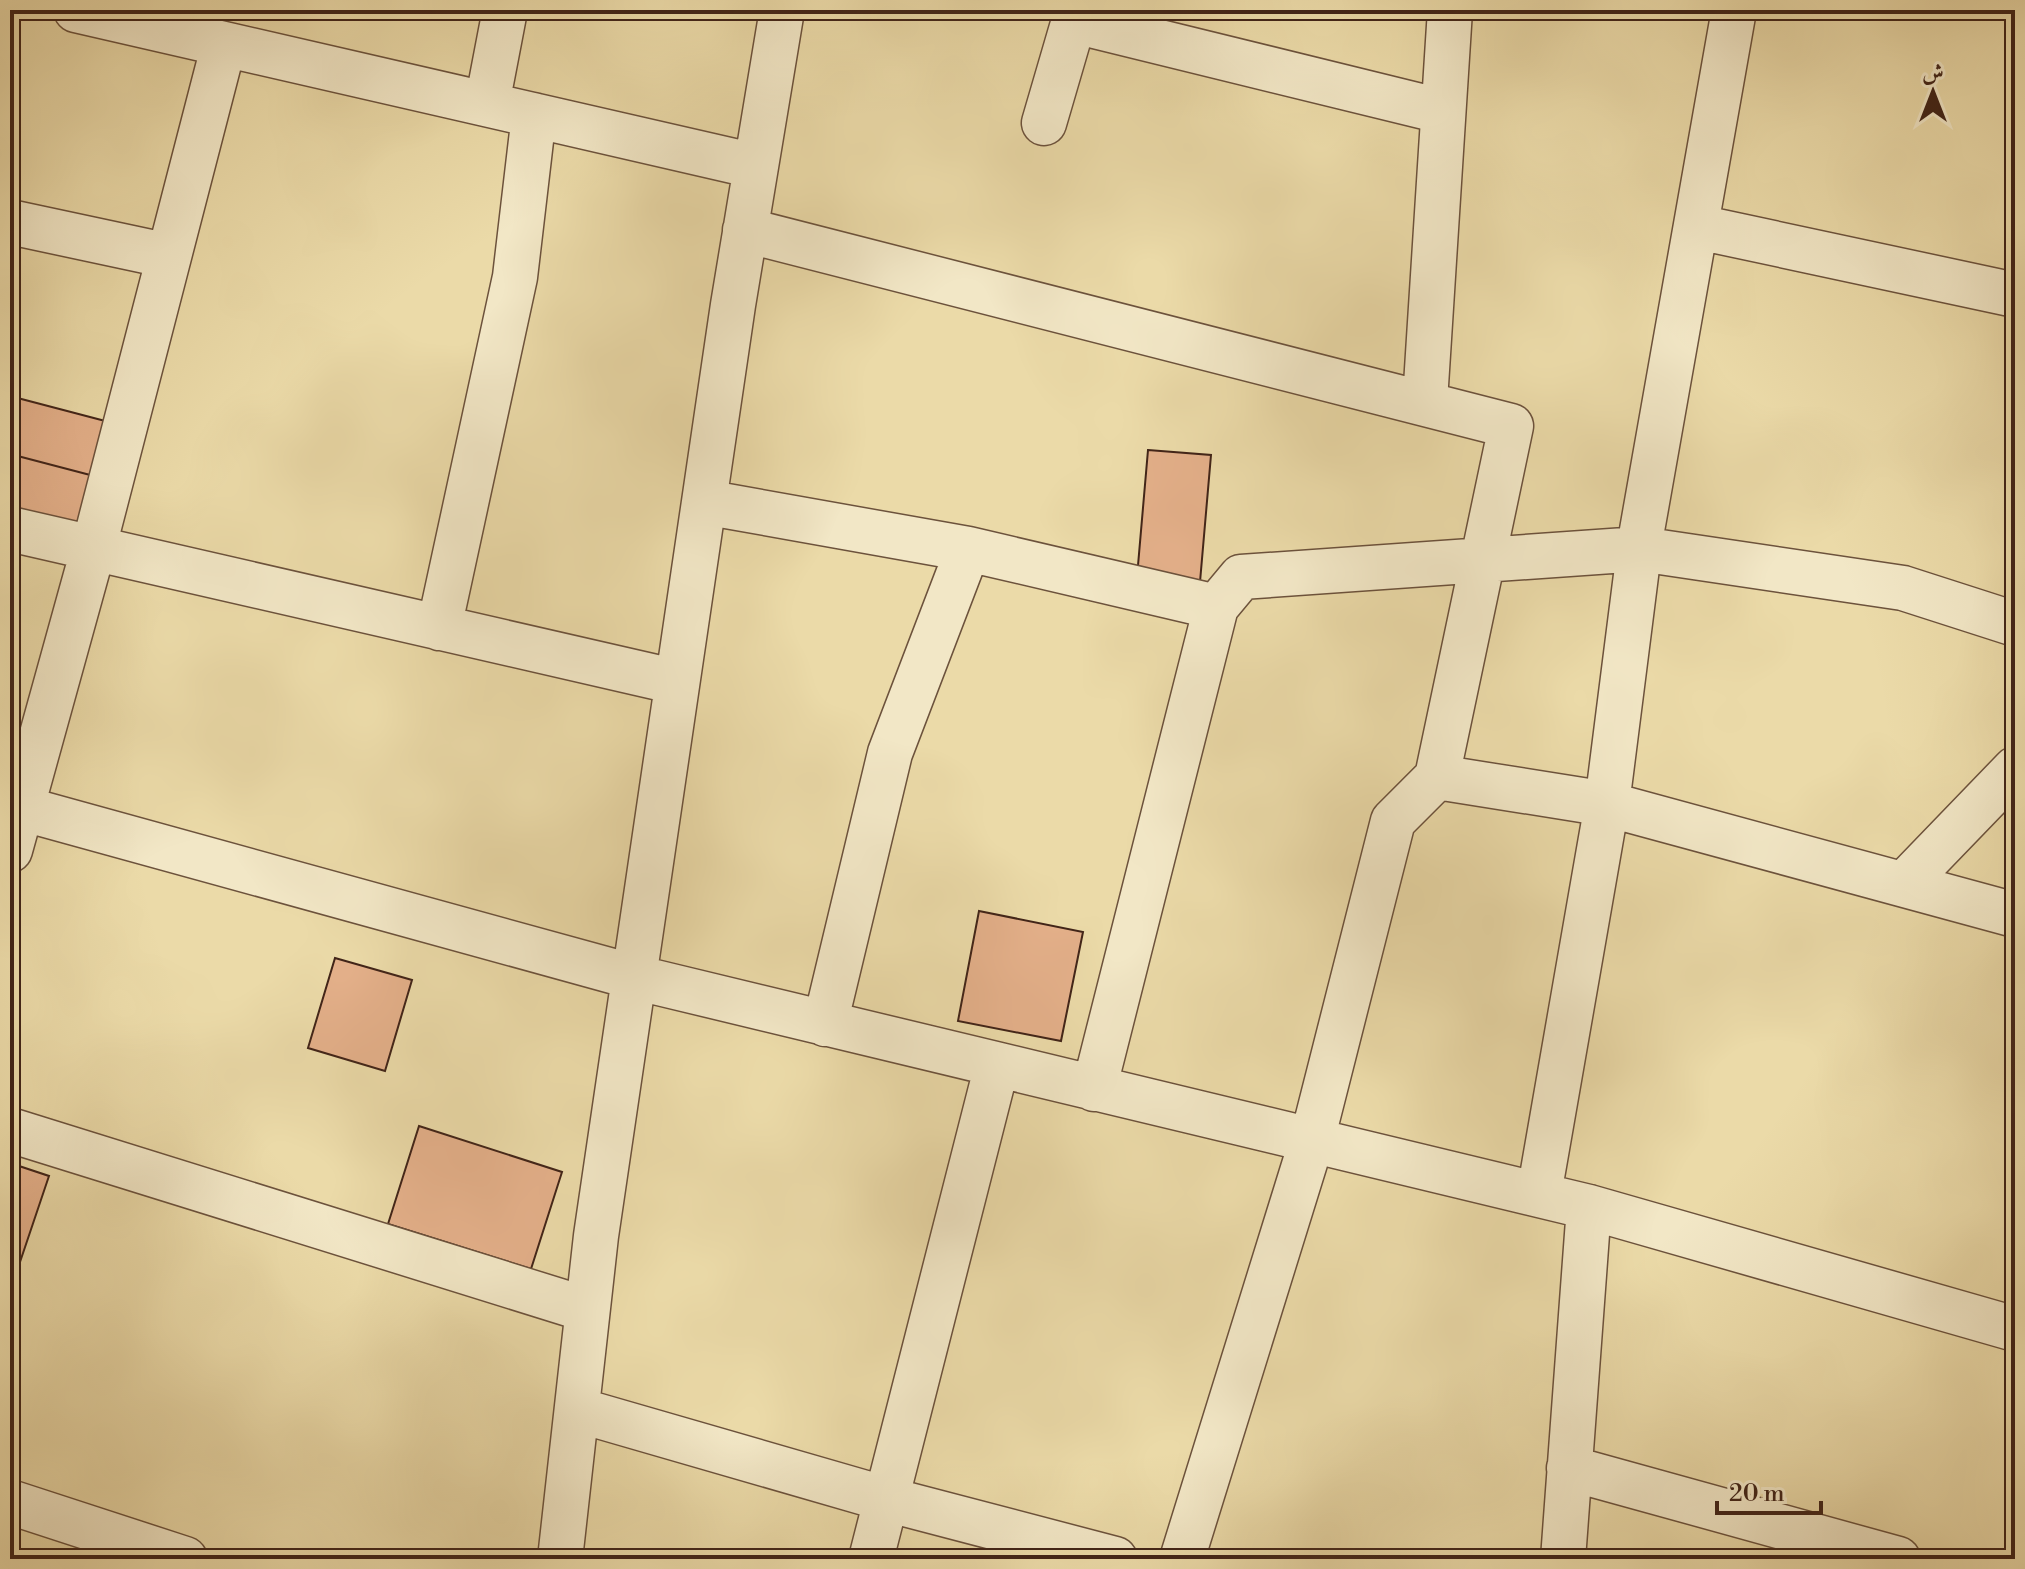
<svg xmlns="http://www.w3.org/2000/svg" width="2025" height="1569" font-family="'Libre Bodoni',Amiri,serif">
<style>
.building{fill:#e4b08a;stroke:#412418;stroke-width:2}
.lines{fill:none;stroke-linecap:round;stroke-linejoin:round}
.minor-casing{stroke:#6c523c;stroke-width:47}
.minor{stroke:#f2e7c6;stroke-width:44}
</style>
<rect width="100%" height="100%" fill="#ebdaa8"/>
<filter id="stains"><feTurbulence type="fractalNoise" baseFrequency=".0025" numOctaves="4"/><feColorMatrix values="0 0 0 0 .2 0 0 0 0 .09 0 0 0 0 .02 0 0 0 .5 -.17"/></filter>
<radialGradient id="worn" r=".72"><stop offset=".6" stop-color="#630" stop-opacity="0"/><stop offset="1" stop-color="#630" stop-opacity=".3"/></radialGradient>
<path class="building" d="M435 10H484L483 17Z
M10 396 109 422 94 476 10 454Z
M1148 450 1211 455 1200 582 1137 577Z
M10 454 94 476 79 534 10 515Z
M979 911 1083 932 1061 1041 958 1021Z
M335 958 412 980 385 1071 308 1048Z
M419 1126 562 1172 531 1269 388 1224Z
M10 1163 49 1176 20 1262 10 1258Z"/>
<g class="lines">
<defs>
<path id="minor" d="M76 10 755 166
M1074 21 1441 111
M487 104 505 10
M1044 123 1077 10
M10 222 169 256
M1698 227 2015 295
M745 230 1511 426 1437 777 1393 821 1312 1140 1182 1559
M1425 401 1450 10
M704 502 968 549 1216 607 1094 1089
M10 529 677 682
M1216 607 1241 577 1640 549 1903 588 2015 624
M439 628 515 277 534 115
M1437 777 1607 804 2015 915
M10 805 634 977 1589 1207 2015 1329
M10 850 93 550 224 44
M1904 884 2015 769
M825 1024 890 753 968 549
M10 1130 585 1309
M1539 1194 1607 804 1641 536 1734 10
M578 1410 886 1499 1115 1559
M1569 1468 1898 1559
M10 1502 185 1559
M560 1559 596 1236 733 305 782 10
M871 1559 997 1065
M1563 1559 1589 1207"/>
</defs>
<use href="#minor" class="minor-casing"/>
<use href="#minor" class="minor"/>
</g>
<rect width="2025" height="1569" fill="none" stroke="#ebdaa8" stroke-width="40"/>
<rect x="12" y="12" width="2001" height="1545" fill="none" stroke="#412418" stroke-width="4"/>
<rect x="20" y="20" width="1985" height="1529" fill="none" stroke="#412418" stroke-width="2"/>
<g transform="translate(1933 92)" stroke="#f2e7c6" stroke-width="6" paint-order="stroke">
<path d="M0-6L14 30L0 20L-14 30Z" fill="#412418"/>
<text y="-12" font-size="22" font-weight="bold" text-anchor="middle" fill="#412418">ش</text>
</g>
<path d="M1717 1501v12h104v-12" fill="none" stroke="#412418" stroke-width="4"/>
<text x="1729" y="1501" font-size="24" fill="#412418" stroke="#f2e7c6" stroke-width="6" paint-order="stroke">20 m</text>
<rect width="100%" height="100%" filter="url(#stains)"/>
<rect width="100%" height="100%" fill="url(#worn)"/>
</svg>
